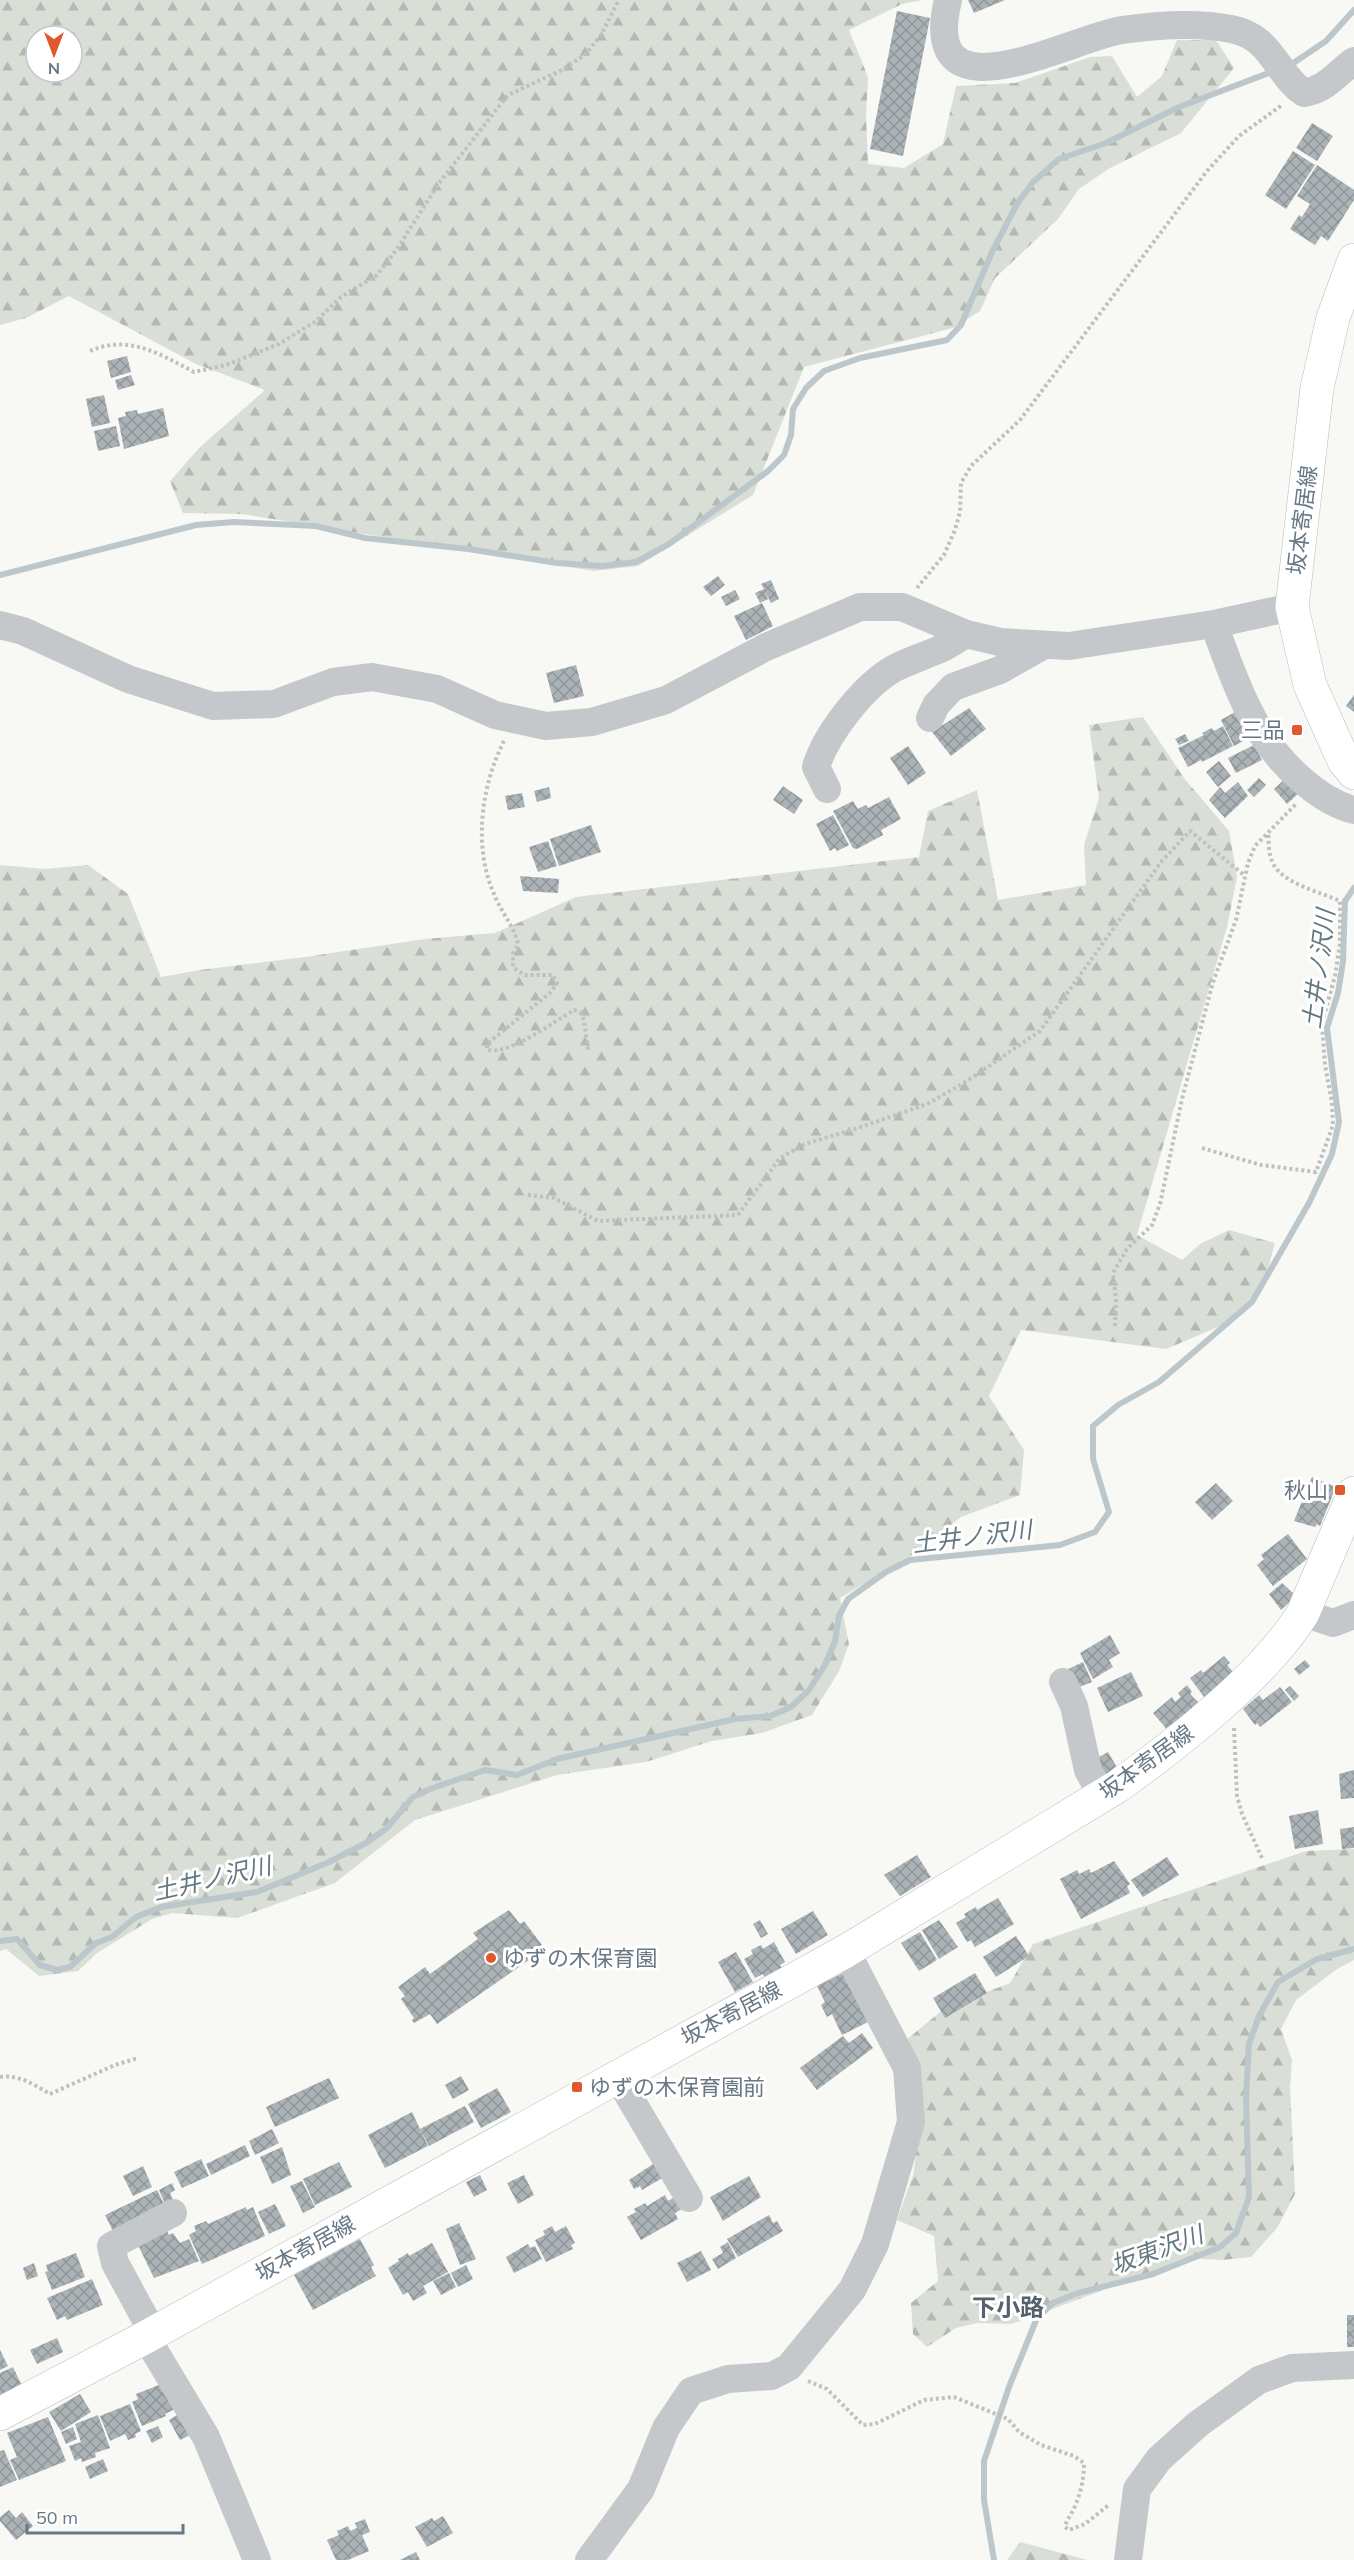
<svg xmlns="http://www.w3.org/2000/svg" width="1354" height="2560" font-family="Mulish,'Noto Sans JP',sans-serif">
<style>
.forest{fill:url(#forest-firs);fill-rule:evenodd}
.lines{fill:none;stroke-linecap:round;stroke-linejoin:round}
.stream{stroke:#bcc7cb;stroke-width:6}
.building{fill:url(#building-cross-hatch)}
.major-casing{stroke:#b7bbbf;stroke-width:34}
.path{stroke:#bec0c2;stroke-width:4;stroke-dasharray:3 3;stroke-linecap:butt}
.minor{stroke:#c4c8cb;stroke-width:28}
.major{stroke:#fff;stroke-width:33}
.poi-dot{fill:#df582e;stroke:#fff;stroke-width:2}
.labels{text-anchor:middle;stroke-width:6;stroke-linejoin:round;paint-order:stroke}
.street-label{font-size:22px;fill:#687885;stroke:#fff}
.poi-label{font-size:22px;fill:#687885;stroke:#fff;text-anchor:end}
.water-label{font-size:24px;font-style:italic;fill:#637981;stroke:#fff}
.neighbourhood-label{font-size:24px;font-weight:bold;fill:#55616b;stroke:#fff}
</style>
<defs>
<pattern id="forest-firs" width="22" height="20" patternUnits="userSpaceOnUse" patternTransform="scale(1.5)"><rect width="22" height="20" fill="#d9dfd6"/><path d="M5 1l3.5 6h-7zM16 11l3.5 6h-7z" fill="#b4bab3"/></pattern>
<pattern id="building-cross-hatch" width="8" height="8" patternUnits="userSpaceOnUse" patternTransform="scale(1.5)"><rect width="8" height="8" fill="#abb3b7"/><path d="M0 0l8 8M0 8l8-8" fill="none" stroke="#8f969a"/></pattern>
</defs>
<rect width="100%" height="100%" fill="#f8f8f5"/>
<path class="forest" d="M0 0H923L902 4 849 30 868 77 866 116 868 164 904 168 943 144 956 86 1015 83 1090 57 1112 56 1137 97 1162 76 1177 40H1216L1234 68 1181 133 1110 168 1079 189 1058 219 995 278 980 311 953 328 804 367 753 495 638 566 594 571 242 514 183 513 170 481 200 447 265 390 196 364 69 296 26 318 0 325ZM36 36H72V72H36Z
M1143 717 1184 778 1229 831 1237 877 1227 927 1137 1235 1182 1260 1200 1244 1229 1230 1275 1243 1262 1290 1223 1325 1166 1349 1021 1330 989 1396 1024 1450 1020 1495 961 1517 908 1558 840 1598 849 1644 839 1671 812 1715 762 1733 712 1741 646 1762 557 1775 415 1820 335 1883 237 1918 172 1913 152 1919 97 1953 78 1971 39 1976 6 1949 0 1951V865L45 869 88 865 128 894 161 977 200 970 305 957 425 939 495 933 576 897 919 857 928 811 977 790 998 900 1086 885 1084 845 1099 798 1089 725Z
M1354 1849V1960L1337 1969 1296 2000 1281 2029 1292 2060 1290 2086 1295 2194 1277 2228 1251 2257 1222 2260 1189 2258 1012 2324 977 2323 956 2328 927 2347 913 2334 911 2303 938 2281 934 2236 897 2220 914 2172 919 2123 905 2041 945 2008 1010 1983 1033 1944 1306 1851Z
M1020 2542 1087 2560H1007Z"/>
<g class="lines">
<path class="stream" d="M1289 66 1326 41 1354 10
M0 575 196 525 234 522 316 526 365 538 468 549 557 563 602 566 636 562 669 544 768 471 784 455 791 435 793 409 806 388 824 371 860 358 947 340 961 325 992 252 1017 204 1033 182 1059 159 1106 143 1179 107 1274 71
M0 1941 17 1939 40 1965 57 1970 70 1967 96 1943 112 1937 136 1917 161 1907 257 1892 327 1863 366 1843 387 1828 413 1797 430 1789 485 1770 517 1775 557 1759 735 1719 770 1716 791 1707 809 1690 825 1665 835 1641 839 1616 848 1599 886 1572 910 1560 1060 1545 1095 1532 1109 1512 1093 1459V1426L1118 1405 1159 1382 1252 1302 1309 1203 1332 1154 1339 1122 1327 1028 1338 993 1343 961 1345 901 1354 888
M994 2560 984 2500V2461L1009 2387 1037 2318 1053 2303 1078 2293 1153 2274 1220 2247 1236 2233 1249 2197 1246 2097 1249 2044 1259 2016 1278 1982 1317 1959 1354 1949"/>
</g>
<path class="building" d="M968 0H1005L974 13Z
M897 11 930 18 903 156 870 149Z
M1312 123 1333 136 1317 161 1296 148Z
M1293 151 1315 165 1286 209 1265 195Z
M1317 165 1354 190V200L1328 241 1321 236 1315 245 1290 229 1299 215 1302 217 1310 204 1297 196Z
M127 356 131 372 111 378 107 361Z
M131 375 135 385 118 390 115 380Z
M104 395 110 423 92 427 86 399Z
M163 408 169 436 124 449 118 418 126 416 125 412 137 410 138 414Z
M116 426 120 446 98 451 94 431Z
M718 576 725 585 711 596 703 587Z
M771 580 779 599 771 603 765 592 768 599 760 603 755 593 764 589 761 584Z
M735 590 740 599 726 606 721 597Z
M762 603 773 626 746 640 734 616Z
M576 665 584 696 554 703 546 673Z
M1354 695V712L1346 706Z
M969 708 986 729 951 756 932 732Z
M1235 712 1249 738 1234 746 1221 720Z
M1223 726 1233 746 1202 762 1201 760 1188 767 1178 748 1204 735 1202 733 1212 728 1214 731Z
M1185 734 1189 741 1179 745 1175 739Z
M1254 745 1262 760 1236 773 1228 758Z
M908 746 926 773 908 785 890 758Z
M1219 761 1231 776 1218 787 1206 772Z
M1287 777 1300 792 1287 804 1274 789Z
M1259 778 1266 785 1254 797 1247 790Z
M1238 782 1248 796 1225 818 1209 800 1220 787 1225 793Z
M783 786 803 800 794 814 773 800Z
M549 787 551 798 537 802 534 791Z
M522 793 525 807 508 810 505 796Z
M889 797 901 819 881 830 883 835 857 849 853 848 833 811 853 801 858 809 866 805 868 808Z
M833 815 849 845 837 851 835 848 830 851 816 824Z
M591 825 601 852 559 866 550 839Z
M548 841 557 866 538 872 529 847Z
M520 876 559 879 558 893 523 891Z
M1312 1477 1336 1487 1320 1526 1317 1524 1315 1527 1294 1521Z
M1216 1483 1233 1501 1212 1520 1195 1502Z
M1288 1534 1307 1559 1273 1586 1257 1565 1264 1559 1261 1555Z
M1282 1583 1296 1596 1281 1610 1269 1594Z
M1110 1635 1120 1653 1109 1660 1113 1667 1093 1679 1080 1653Z
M1224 1656 1230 1663 1227 1665 1235 1674 1205 1698 1190 1678 1201 1670 1203 1673Z
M1305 1660 1310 1666 1299 1675 1294 1669Z
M1083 1662 1092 1682 1072 1690 1064 1671Z
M1131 1672 1143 1696 1108 1712 1097 1688Z
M1187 1685 1192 1692 1190 1694 1199 1703 1169 1732 1153 1713 1172 1697 1175 1702 1181 1697 1178 1693Z
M1290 1686 1299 1696 1294 1701 1285 1690Z
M1280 1687 1292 1702 1260 1727 1257 1723 1255 1725 1243 1709 1259 1695 1263 1700Z
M1108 1752 1119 1771 1101 1781 1090 1762Z
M1354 1770V1798L1341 1799 1339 1774Z
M1318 1810 1323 1844 1295 1849 1289 1816Z
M1354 1827V1848L1342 1849 1340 1829Z
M917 1855 931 1877 900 1896 884 1875Z
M1167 1857 1179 1875 1143 1897 1131 1880Z
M1114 1861 1130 1884 1127 1886 1130 1893 1081 1919 1060 1879 1077 1870 1079 1874 1089 1869 1091 1873Z
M998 1898 1014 1924 975 1947 971 1940 967 1942 956 1923 966 1917 964 1914 976 1907 977 1910Z
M509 1910 520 1924 524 1921 542 1945 526 1956 529 1960 437 2024 430 2014 414 2023 412 2020 414 2018 401 1999 405 1996 398 1987 425 1967 430 1974 478 1939 473 1933Z
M813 1911 828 1935 796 1954 781 1929Z
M760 1920 768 1934 761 1938 753 1924Z
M939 1920 958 1947 939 1959 922 1930Z
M920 1932 937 1960 919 1971 901 1943Z
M1016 1936 1029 1956 996 1977 983 1957Z
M774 1942 785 1962 780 1965 782 1968 765 1978 763 1974 755 1978 744 1959 753 1954 751 1950 761 1945 763 1949Z
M736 1952 753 1982 735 1992 718 1962Z
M845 1972 870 2021 842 2035 832 2014 827 2017 821 2005 825 2002 817 1986Z
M975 1973 987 1993 945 2018 933 1998Z
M862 2033 873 2048 817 2090 800 2068 843 2036 849 2043Z
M461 2076 469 2090 453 2099 445 2085Z
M329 2078 339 2098 275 2127 266 2107Z
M497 2088 511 2112 481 2128 468 2104Z
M465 2106 474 2122 429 2146 420 2129Z
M412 2112 428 2146 385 2168 368 2135Z
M272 2129 279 2143 255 2155 249 2141Z
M245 2145 250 2156 211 2175 206 2164Z
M282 2147 291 2175 272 2184 260 2157Z
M201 2159 209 2176 182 2188 174 2172Z
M339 2162 352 2187 315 2205 303 2179Z
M656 2162 664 2177 642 2190 640 2186 634 2189 629 2180Z
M143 2166 152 2187 133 2196 123 2176Z
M480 2175 487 2190 474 2197 466 2182Z
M524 2175 534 2195 518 2204 507 2183Z
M749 2176 761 2197 723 2221 710 2197Z
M302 2181 315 2207 303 2213 290 2186Z
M172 2183 175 2190 170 2193 174 2202 166 2206 159 2190Z
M157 2190 167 2210 115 2235 105 2215Z
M665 2195 668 2201 678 2195 685 2207 675 2213 678 2219 641 2240 627 2217 636 2212 634 2209 645 2203 647 2206Z
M275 2204 286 2226 269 2234 258 2212Z
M246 2207 247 2210 253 2207 265 2236 202 2264 189 2235 196 2231 194 2226 206 2221 208 2224Z
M769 2215 773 2223 777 2221 783 2231 738 2257 727 2239Z
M459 2223 476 2259 460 2265 446 2229Z
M552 2226 555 2232 566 2226 575 2243 571 2245 573 2249 546 2262 535 2240 545 2235 543 2231Z
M167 2231 169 2235 173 2233 180 2243 189 2239 199 2261 154 2278 138 2245Z
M360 2239 374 2265 371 2267 376 2276 313 2310 294 2275Z
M728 2242 736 2258 718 2269 712 2259 723 2253 720 2247Z
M432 2243 448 2272 423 2286 427 2293 413 2301 408 2292 403 2295 388 2268 399 2261 398 2259 408 2253 409 2256Z
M528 2244 530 2248 535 2246 542 2259 514 2273 506 2257Z
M701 2251 711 2270 687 2282 677 2263Z
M76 2253 85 2277 52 2290 45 2272 48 2271 46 2265Z
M34 2263 38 2276 27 2280 23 2268Z
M466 2265 473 2279 458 2287 451 2273Z
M449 2273 456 2287 441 2295 433 2281Z
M92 2279 103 2305 67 2320 65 2316 57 2320 47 2298Z
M1347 2315H1354V2347H1347Z
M57 2338 63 2352 37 2364 30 2350Z
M0 2350 8 2366 0 2370Z
M13 2367 22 2386 0 2396V2373Z
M164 2383 175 2409 165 2414 166 2416 142 2426 132 2402 138 2399 136 2394Z
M80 2394 91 2412 61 2431 49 2412Z
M130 2404 141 2431 135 2434 136 2437 128 2440 125 2434 110 2441 100 2416Z
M181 2413 192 2434 180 2440 169 2420Z
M98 2415 110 2448 95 2453 96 2457 82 2462 81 2458 75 2461 69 2446 81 2442 75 2424Z
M48 2417 66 2461 19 2480 10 2460 17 2457 7 2433Z
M158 2426 163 2437 152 2443 146 2431Z
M73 2427 77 2439 66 2444 61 2432Z
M4 2450 17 2480 0 2487V2451Z
M103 2459 108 2471 90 2479 85 2467Z
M9 2510 16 2518 22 2512 33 2526 16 2540 0 2521V2517Z
M443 2516 453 2533 427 2547 415 2527 432 2518 434 2521Z
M365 2519 370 2532 362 2535 369 2551 348 2560H336L327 2540 339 2535 337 2531 348 2526 350 2531 357 2528 355 2523Z
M416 2552 420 2560H400Z"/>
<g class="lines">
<defs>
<path id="major" d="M1354 260 1333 318 1317 388 1292 607 1310 685 1344 761 1354 773
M0 2414 146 2337 846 1951 1118 1786C1177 1744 1266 1674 1303 1613L1354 1493"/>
</defs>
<use href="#major" class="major-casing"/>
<path class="path" d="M90 351C128 334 160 354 194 372L226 365 279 344 316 321 341 297 377 275 397 249 439 183 508 95 562 70 585 55 601 35 619 0
M917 588 944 555 955 530 960 512 961 483 971 466 1020 420 1207 171 1239 136 1282 105
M504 741C481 786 473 847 494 894 501 912 514 926 518 944L513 954V967L524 975H553L557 983 551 992 487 1044V1050C510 1055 553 1022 574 1010L580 1012 584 1020 588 1050
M1202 1148 1261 1165 1316 1172 1333 1125 1332 1103 1325 1065 1322 1023 1335 976 1340 944V901C1318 891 1280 883 1272 861 1268 852 1269 841 1268 832
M528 1195 554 1198 598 1221 738 1215 780 1158 805 1144 858 1128 927 1104 964 1083 1040 1031 1161 862 1190 831 1244 875
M1115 1326 1116 1299 1113 1273 1127 1249 1152 1225 1160 1204 1182 1099 1213 982 1236 920 1248 863 1255 846 1296 804
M1234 1728 1237 1796 1242 1814 1262 1858
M0 2077C18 2074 35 2085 50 2094L115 2065 138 2058
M808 2381 827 2389 863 2425 875 2424 924 2400 954 2397 1008 2419 1019 2432 1041 2445 1074 2456 1084 2463C1084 2478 1081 2492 1075 2506 1072 2514 1067 2518 1065 2527L1069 2530 1085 2524 1110 2504"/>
<path class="minor" d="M948 0C918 125 1070 38 1122 30 1157 25 1196 22 1231 29 1273 37 1275 73 1304 93 1327 89 1337 73 1354 61
M1214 624C1235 683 1254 740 1303 781 1318 794 1334 805 1354 810
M0 625 23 631 128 679 213 706 274 704 333 682 372 677 437 689 495 715 546 726 592 722 666 700 766 647 860 607H902L966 634 1000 642 1069 646 1214 624 1292 607
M930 718 936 705 953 687 1000 670 1044 645
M827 789 816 767C826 734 864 685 895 668 909 661 924 656 938 650 948 646 957 639 966 634
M1303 1613 1333 1623 1354 1615
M1063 1682 1074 1706 1088 1770 1102 1796
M617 2076 689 2198
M153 2333 115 2263 111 2246 173 2213
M146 2337 206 2437 257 2560
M589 2560 641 2489 666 2428 691 2391 728 2379 772 2376 789 2367 852 2290 875 2244 911 2122 907 2068 846 1951
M1128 2560 1137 2489 1159 2459 1198 2424 1259 2380 1292 2368 1354 2365"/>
<use href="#major" class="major"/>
</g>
<g class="poi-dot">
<rect x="1291" y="724" width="12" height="12" rx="3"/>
<rect x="1334" y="1484" width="12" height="12" rx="3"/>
<circle cx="491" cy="1958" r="6"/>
<rect x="571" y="2081" width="12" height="12" rx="3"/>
</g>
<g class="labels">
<g class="street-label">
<text transform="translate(1302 520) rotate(-83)" y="8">坂本寄居線</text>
<text transform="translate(1146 1762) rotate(-36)" y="8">坂本寄居線</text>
<text transform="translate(731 2013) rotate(-28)" y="8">坂本寄居線</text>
<text transform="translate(305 2248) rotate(-29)" y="8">坂本寄居線</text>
</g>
<g class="poi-label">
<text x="1285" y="738">三品</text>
<text x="1328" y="1498">秋山</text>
<text x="503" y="1966" text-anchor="start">ゆずの木保育園</text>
<text x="589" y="2095" text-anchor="start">ゆずの木保育園前</text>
</g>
<g class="water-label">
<text transform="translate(1319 969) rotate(-83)" y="8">土井ノ沢川</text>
<text transform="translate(972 1537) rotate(-7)" y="8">土井ノ沢川</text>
<text transform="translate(212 1879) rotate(-13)" y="8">土井ノ沢川</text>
<text transform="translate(1157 2250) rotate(-20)" y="8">坂東沢川</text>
</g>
<g class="neighbourhood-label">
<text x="1008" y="2316">下小路</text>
</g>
</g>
<g transform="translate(54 54) rotate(180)"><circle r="28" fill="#ffffff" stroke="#c3c9ce" stroke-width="1.5"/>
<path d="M0-4.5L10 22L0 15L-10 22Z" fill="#df582e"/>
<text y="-9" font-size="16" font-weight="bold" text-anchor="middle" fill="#687885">N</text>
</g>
<path d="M27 2524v9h156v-9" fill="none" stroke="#687885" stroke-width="3"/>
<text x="36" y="2524" font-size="18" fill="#687885" stroke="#ffffff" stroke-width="4.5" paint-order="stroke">50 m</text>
</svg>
